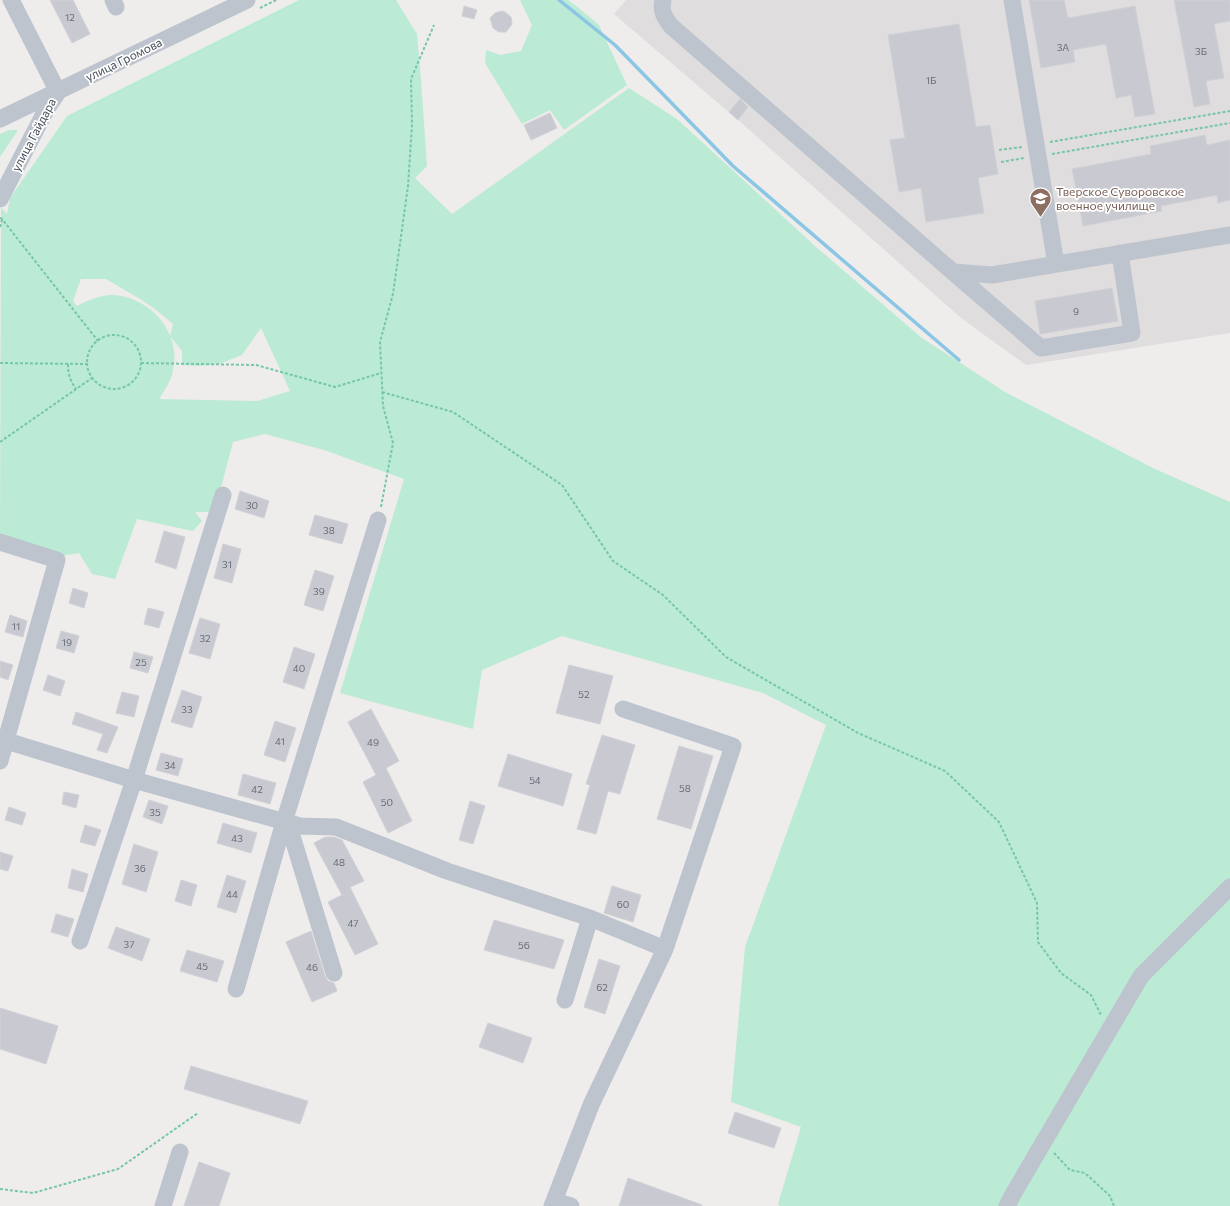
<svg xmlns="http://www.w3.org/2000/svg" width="1230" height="1206" font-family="Commissioner,sans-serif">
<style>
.education{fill:#dfdddd}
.green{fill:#bbebd4;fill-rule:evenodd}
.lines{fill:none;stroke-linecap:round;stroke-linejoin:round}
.stream{stroke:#8bc6e5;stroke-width:3.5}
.building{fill:#c9cad1;stroke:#d0d1d7}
.path{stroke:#76c6a9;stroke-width:2;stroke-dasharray:3 2;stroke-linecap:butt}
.minor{stroke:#bdc4ce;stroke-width:17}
.labels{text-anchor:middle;stroke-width:3.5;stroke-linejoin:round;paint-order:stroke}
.number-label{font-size:10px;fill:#666c76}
.street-label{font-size:12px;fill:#454d58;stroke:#fff}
.education-label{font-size:12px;fill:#785e54;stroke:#fff;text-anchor:start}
</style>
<rect width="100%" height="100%" fill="#efecec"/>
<path class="education" d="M626 0H1230V333L1026 365 961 318 738 120 614 14Z"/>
<path class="green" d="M299 0H396L417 34 421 80 427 166 415 178 452 214 629 88 677 119 815 246 922 338 1005 392 1155 469 1230 502V1206H780L778 1204 801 1127 731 1102 745 947 826 725 763 693 562 636 482 670 473 729 340 693 404 479 324 450 265 434 233 442 222 484 211 512H195L202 521 193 531 137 519 115 579 92 574 79 553 37 560 0 550 1 207 7 214 10 198 67 116ZM81 279H106L140 299 155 309 173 324 170 336 182 351V365L198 366 219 364 242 355 261 328 290 391 257 401 159 399C165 389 171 382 173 370 182 332 149 296 112 295 100 295 88 300 77 306L73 301Z
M520 0H568L580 9 599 25 627 85 564 130 550 110 522 124 485 63 486 50 500 55 521 51 532 25Z
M9 130H18L0 157V134Z"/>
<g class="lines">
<path class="stream" d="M559 0 615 45 733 166 959 360"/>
</g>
<path class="building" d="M50 0H73L90 34 72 43Z
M1029 0H1064L1068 18 1135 6 1155 114 1135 117 1131 95 1116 98 1106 44 1073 50 1075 62 1041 68Z
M1174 0H1230V21L1214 24 1224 78 1206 81 1210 104 1194 107Z
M464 6 477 10 474 19 462 16Z
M502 11 505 12 511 17 512 24 510 27 506 32H499L493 28 490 18 495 13Z
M959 24 976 127 990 125 998 174 978 178 984 213 926 222 921 188 899 192 890 140 905 138 888 35Z
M740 99 748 107 738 120 729 112Z
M550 113 557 128 531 140 524 125Z
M1205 135 1207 145 1230 140V200L1218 203 1217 195 1161 206 1162 211 1083 226 1072 169 1151 154 1150 146Z
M1112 288 1118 321 1040 334 1035 301Z
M240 491 269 501 264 518 235 509Z
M315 515 348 524 342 544 309 535Z
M164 531 185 537 176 569 155 562Z
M223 544 241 549 232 583 214 578Z
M315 570 334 576 323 611 304 605Z
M73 588 88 593 84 608 69 603Z
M148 608 164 612 159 628 144 624Z
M10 615 27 621 23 637 5 632Z
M200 618 220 624 210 659 189 653Z
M61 631 79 636 74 653 56 648Z
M294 647 315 654 304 689 283 682Z
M134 652 153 657 148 673 130 668Z
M0 661 13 665 8 680 0 677Z
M569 665 613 676 600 724 556 713Z
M48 675 65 681 60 696 43 690Z
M182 690 202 697 192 728 171 722Z
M122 692 139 696 134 717 116 713Z
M371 709 399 761 386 768 412 821 388 833 363 782 376 775 348 722Z
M76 712 118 727 107 753 97 750 103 734 72 724Z
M275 721 296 728 285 762 264 755Z
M602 735 635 745 620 794 608 791 596 834 577 829 590 785 586 784Z
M679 746 713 756 691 829 657 819Z
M161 753 183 759 178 776 156 770Z
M508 754 572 774 563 806 498 786Z
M243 774 276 783 270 804 238 795Z
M64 792 79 795 76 808 62 804Z
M149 800 168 806 162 824 143 817Z
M470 801 485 806 473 844 459 840Z
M9 807 26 813 22 825 5 820Z
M223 823 257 833 251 853 217 843Z
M85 825 101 830 95 846 80 842Z
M325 837H334L342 840 364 881 350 887 378 944 355 955 328 902 342 895 314 843Z
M134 844 158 852 146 892 122 884Z
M0 852 13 856 8 871 0 869Z
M72 869 88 874 83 892 68 888Z
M227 875 246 881 236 913 217 907Z
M181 880 197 885 191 906 175 901Z
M612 886 641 895 633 922 604 913Z
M56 914 74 919 68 937 51 932Z
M494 920 564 940 554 969 484 950Z
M116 927 150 939 142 961 108 948Z
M311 931 325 976 328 981 334 983 337 991 312 1002 286 942Z
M187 950 224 961 217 982 180 971Z
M599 959 620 966 605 1014 584 1007Z
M0 1008 58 1026 46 1064 0 1049Z
M488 1023 532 1038 523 1063 479 1047Z
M191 1066 308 1101 300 1124 184 1089Z
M735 1112 781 1128 774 1148 728 1133Z
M199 1162 230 1173 219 1206H184Z
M628 1178 702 1205V1206H619Z"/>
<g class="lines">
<path class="path" d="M260 8 276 0
M1050 142 1230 111
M999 150 1022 147
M1052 154 1230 123
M1001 162 1024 158
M0 218 2 219 98 341
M0 227 2 219
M87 362a27 27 0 1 1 54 0a27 27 0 1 1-54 0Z
M0 363 87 364
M141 363 256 365 335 387 381 373
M68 364C68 375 70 380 76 389
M382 392 453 412 562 485 613 561 663 595 726 657 858 733 945 771 999 822 1037 903 1038 942 1061 973 1091 995 1101 1015
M0 442 92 378
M381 507 393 443 383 406 380 342 393 294 408 186 412 125 411 79 434 25
M1054 1153 1070 1170 1085 1173 1110 1196 1114 1206
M0 1189 33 1193 118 1169 198 1113"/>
<path class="minor" d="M113 0 116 7
M663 0C660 11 665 18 671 26L953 272 992 275 1230 235
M1012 0 1056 264
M0 119 247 0
M0 199 46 110 58 92 11 0
M953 272 1041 348 1132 333 1120 253
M0 542 57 560 0 761
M623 709 733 746 665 949
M0 739 134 780 300 826 336 827 447 871 590 918 565 1000
M288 823 334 973
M80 941 134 780 223 495
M236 989 284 822 378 520
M554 1201 591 1105 665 949 590 918
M163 1206 180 1152
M552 1206 554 1201 571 1206
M1007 1206 1012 1196 1141 976 1230 887"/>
</g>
<defs>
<symbol id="school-pin" viewBox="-11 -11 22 30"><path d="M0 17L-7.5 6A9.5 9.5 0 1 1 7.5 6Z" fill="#8d6e63" stroke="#fff"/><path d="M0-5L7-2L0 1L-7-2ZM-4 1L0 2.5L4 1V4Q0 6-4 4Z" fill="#fff"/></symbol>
</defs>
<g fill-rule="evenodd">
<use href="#school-pin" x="1028" y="186" width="25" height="34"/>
</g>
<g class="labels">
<g class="number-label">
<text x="70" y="21">12</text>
<text x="1063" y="51">3А</text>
<text x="1201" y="55">3Б</text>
<text x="931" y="84">1Б</text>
<text x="1076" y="315">9</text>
<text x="252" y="509">30</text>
<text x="329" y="534">38</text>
<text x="227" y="568">31</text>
<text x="319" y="595">39</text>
<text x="16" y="630">11</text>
<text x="205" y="642">32</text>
<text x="67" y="646">19</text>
<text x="141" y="666">25</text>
<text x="299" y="672">40</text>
<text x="584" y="698">52</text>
<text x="187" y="713">33</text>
<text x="280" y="745">41</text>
<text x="373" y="746">49</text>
<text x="170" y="769">34</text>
<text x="535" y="784">54</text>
<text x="685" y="792">58</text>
<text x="257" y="793">42</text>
<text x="387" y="806">50</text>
<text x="155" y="816">35</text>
<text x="237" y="842">43</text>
<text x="339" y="866">48</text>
<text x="140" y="872">36</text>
<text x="232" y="898">44</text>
<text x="623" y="908">60</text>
<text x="353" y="927">47</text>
<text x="129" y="948">37</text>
<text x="524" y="949">56</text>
<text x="202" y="970">45</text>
<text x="312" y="971">46</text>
<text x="602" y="991">62</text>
</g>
<g class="street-label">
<text transform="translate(124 60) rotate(-26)" y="4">улица Громова</text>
<text transform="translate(34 135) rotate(-62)" y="4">улица Гайдара</text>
</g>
<g class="education-label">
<text x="1056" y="196">Тверское Суворовское<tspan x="1056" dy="14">военное училище</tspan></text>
</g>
</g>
</svg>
